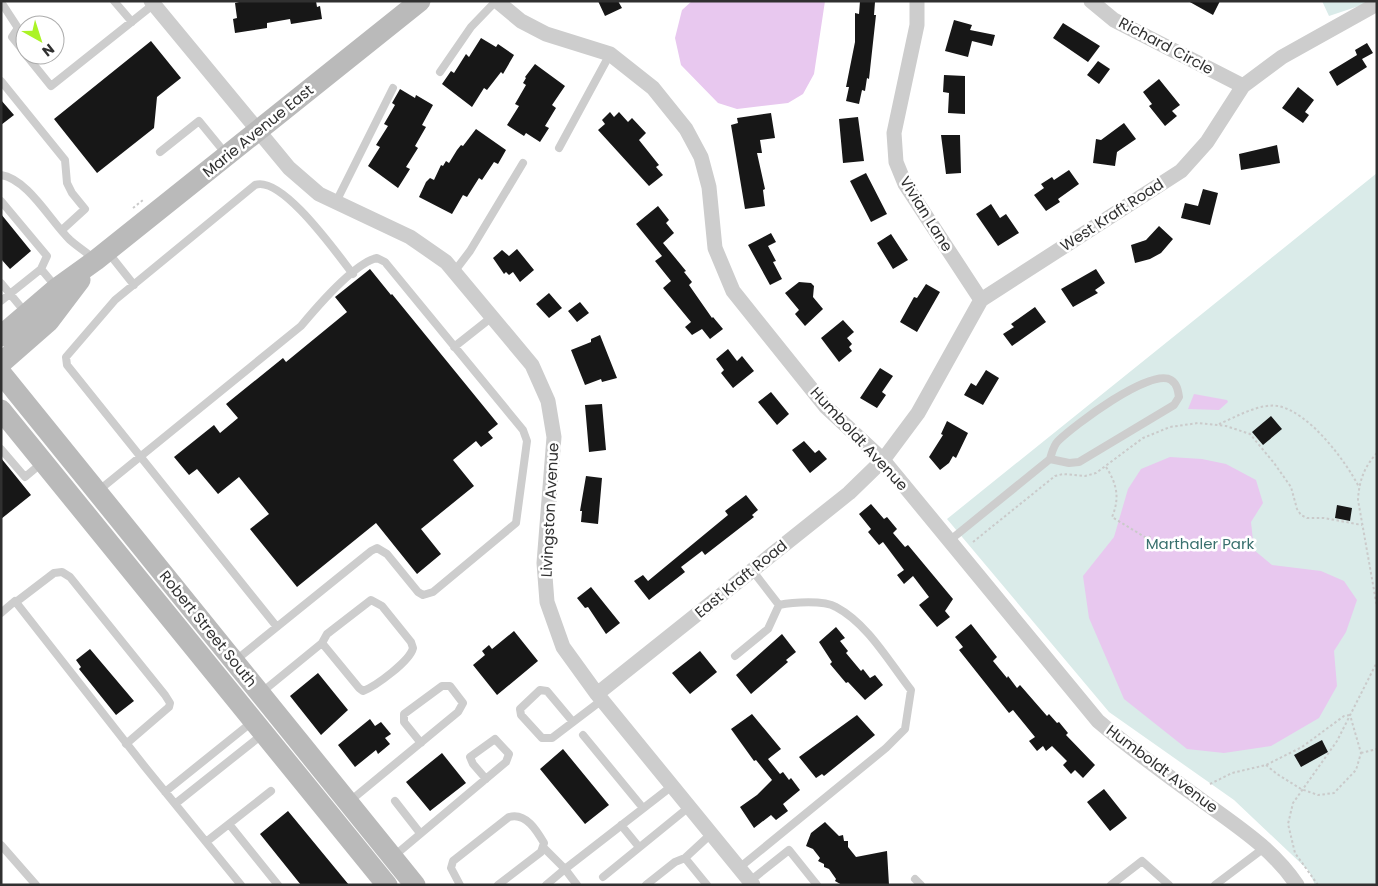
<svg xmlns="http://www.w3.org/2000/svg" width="1378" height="886" font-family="Poppins,sans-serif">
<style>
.green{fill:#daebe9}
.water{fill:#e8c8ef}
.building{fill:#171717}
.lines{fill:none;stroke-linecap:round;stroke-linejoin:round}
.path{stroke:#cacaca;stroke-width:2;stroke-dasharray:2.5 2.5;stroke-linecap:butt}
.lane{stroke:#cdcdcd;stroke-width:8}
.street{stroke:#cdcdcd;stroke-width:15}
.secondary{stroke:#bababa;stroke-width:21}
.labels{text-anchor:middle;stroke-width:5;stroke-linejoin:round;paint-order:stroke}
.street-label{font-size:15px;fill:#303030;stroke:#fff}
.park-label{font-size:15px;fill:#39706e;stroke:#fff}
</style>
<rect width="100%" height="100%" fill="#fff"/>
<path class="green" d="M1322 1H1374L1329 16Z
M1377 173V885H1315L1309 871 1234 800 1109 712 947 519Z"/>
<path class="water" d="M692 1H825L814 74 803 94 788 103 737 109 718 103 681 65 675 38 682 10Z
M1194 394 1227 400 1228 402 1219 410 1188 409Z
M1170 457 1202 459 1226 464 1256 480 1263 503 1251 522 1254 550 1272 565 1321 571 1344 581 1357 600 1346 632 1334 651 1337 686 1319 718 1271 746 1224 753 1187 749 1124 699 1089 618 1083 576 1114 537 1128 489 1141 469Z"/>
<path class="building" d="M243 1H316L317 7 320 6 322 19 291 24 290 19 267 23V28L235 33 233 19 237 18 235 3Z
M598 1H618L622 8 605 16Z
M860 1 875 2 874 15H876L869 79 867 78 865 91 862 90 859 104 846 101 849 87H846L855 42V13L859 14Z
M1188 1H1220L1213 15Z
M954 20 972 25 970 30 995 35 992 46 972 41 968 57 945 51Z
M1063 23 1100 46 1088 62 1053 38Z
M481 38 496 47 498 44 514 55 503 74 501 72 487 90 484 88 472 107 442 84 451 71 454 73 466 54 469 57Z
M151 41 181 78 157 97 154 128 97 173 54 119Z
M1367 43 1373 53 1362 59 1367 67 1337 86 1329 72 1357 55 1355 50Z
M1098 61 1110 69 1099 84 1087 75Z
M535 64 565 86 552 105 556 108 545 126 549 128 540 142 526 133 524 136 507 125 519 106 515 104 526 85 523 83 526 78 525 77Z
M944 75 965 76V114L948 113 949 93 943 92Z
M1159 79 1180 105 1172 111 1177 116 1165 126 1149 106 1152 104 1143 92Z
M1298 87 1314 100 1305 112 1309 115 1303 123 1282 108Z
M400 89 415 98 416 95 433 105 422 125 426 127 415 146 418 148 406 167 410 169 398 188 368 166 380 147 376 145 388 126 384 124 395 105 392 103Z
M1 100 14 115 1 125Z
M610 112 614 117 619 112 628 122 632 118 646 133 639 140 659 165 656 167 663 175 649 186 598 130 605 124 602 120Z
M771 113 775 138 760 140 762 153H757L765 189 763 190 765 206 745 209 731 125 738 123 737 118Z
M858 117 864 161 843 163 839 119Z
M1124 123 1136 139 1117 152 1115 166 1093 163 1096 139 1101 140Z
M476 129 506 150 498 164 494 162 482 180 479 178 467 197 463 195 452 214 419 197 426 182 430 178 434 180 441 165 443 166 446 161 449 163 457 150 461 145 463 146Z
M941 135H960L961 173 946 174Z
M1277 145 1280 163 1241 170 1239 154Z
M1069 170 1079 184 1058 199 1060 202 1046 211 1034 195 1044 188 1041 184 1052 177 1054 180Z
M866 173 887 214 871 222 850 181Z
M1203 189 1218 193 1210 225 1181 218 1185 203 1198 206Z
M991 204 1000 218 1006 214 1019 233 998 246 976 214Z
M658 206 669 220 666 223 674 233 663 243 686 271 684 272 692 282 689 285 712 318 713 317 723 329 710 339 702 329 692 335 685 327 691 322 663 288 671 281 655 261 662 256 636 224Z
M1 214 31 251 10 269 1 259Z
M1159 226 1173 239 1161 253 1150 259 1135 263 1131 245 1146 240Z
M771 233 776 242 768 246 776 261 773 262 782 279 770 285 748 245Z
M891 234 908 260 893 269 877 243Z
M517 249 534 270 520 282 513 272 509 275 506 272 504 274 493 258 502 250 509 256Z
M370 269 391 295 392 294 498 424 488 432 493 438 481 447 476 441 453 460 474 486 421 529 441 554 417 574 376 523 297 587 250 529 269 514 239 477 218 494 197 469 189 475 174 457 214 425 220 433 238 418 226 404 283 358 286 362 347 312 335 297Z
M1096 269 1105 283 1095 290 1098 293 1073 307 1061 289Z
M799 282 811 283 814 286 813 297 823 309 805 326 795 314 799 310 785 293Z
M926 284 940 292 917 332 900 322 914 297 917 298Z
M549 293 562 308 549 318 536 304Z
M580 302 589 313 577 322 568 311Z
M1035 307 1046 322 1012 346 1003 334 1014 327 1011 324Z
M843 320 854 332 847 338 852 344 849 347 852 351 839 362 821 338Z
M600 335 617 378 602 382 601 379 585 385 571 350 591 342V339Z
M728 349 737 361 742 356 754 371 733 388 721 373 724 370 716 359Z
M880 368 893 376 882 392 886 395 877 408 860 398Z
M986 370 999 378 983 405 964 395 971 383 976 386Z
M771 392 789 414 777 425 758 402Z
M602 404 606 450 589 452 585 405Z
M1271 416 1282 429 1263 445 1252 432Z
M947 421 968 433 956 458 953 456 949 463 940 470 929 457 943 435 941 434Z
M804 441 815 453 819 450 827 459 810 473 792 450Z
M1 458 31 495 1 519Z
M586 476 602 478 598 524 581 522 582 511H580Z
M746 495 758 510 752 515 754 517 705 555 702 551 681 567 685 572 649 600 634 581 643 575 648 581 728 515 725 511Z
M871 504 884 519 887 517 897 529 893 533 905 547 908 545 953 599 945 611 950 617 937 627 919 605 929 597 913 576 904 584 897 575 904 570 883 542 879 545 868 532 871 529 859 514Z
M1337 505 1352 508 1350 521 1335 518Z
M591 587 620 623 606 634 588 607 585 608 577 598Z
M971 624 997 657 993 661 1007 678 1008 676 1017 688 1020 685 1047 716 1049 714 1057 723 1059 722 1068 733 1066 735 1095 765 1083 778 1075 770 1071 774 1063 765 1067 761 1052 746 1046 751 1043 746 1037 751 1029 741 1035 737 1013 710 1009 713 959 650 963 647 955 637Z
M836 627 845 638 840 641 848 651 846 653 861 671 863 669 870 678 875 675 883 685 865 700 848 682 846 683 830 664 832 662 819 642Z
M514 631 538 661 497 695 473 665 485 655 482 651 489 645 492 649Z
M782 634 796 652 786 660 788 662 751 694 736 675Z
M90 649 134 701 116 715 79 669 81 667 76 660Z
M700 651 717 672 690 694 672 673Z
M318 673 348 710 321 735 290 696Z
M752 714 781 749 768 759 780 774 783 772 789 780 791 778 800 790 783 804 788 811 776 820 771 815 754 828 740 807 757 795 772 780 756 760 754 761 731 729Z
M857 715 875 735 824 776 822 774 816 778 799 757Z
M370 719 375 726 381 722 391 734 385 738 390 744 378 754 376 750 355 767 338 745Z
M1322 740 1328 752 1301 767 1294 755Z
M563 749 609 805 585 824 540 769Z
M442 753 466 783 430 811 406 782Z
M1104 789 1127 818 1110 831 1087 802Z
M288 811 349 885H301L260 834Z
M825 822 839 836 843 835 844 841H848V847L856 857 887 851 889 885H842L835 881 836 879 829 869 824 867V864L818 861 820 858 813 849 806 846 811 833Z"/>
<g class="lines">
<path class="path" d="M133 208 143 200
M1219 424C1236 417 1259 403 1278 406 1309 412 1345 460 1359 487
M1377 453C1364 467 1359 481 1358 500L1377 607
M1106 467C1117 484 1120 498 1112 517L1148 539
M973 542 1055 476 1063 474 1085 476 1096 473 1143 438 1170 427 1198 423 1226 426 1250 434 1274 463 1291 487 1297 509 1301 515 1307 518H1324L1362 525
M1146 542 1150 536
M1361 753 1377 749
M1266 765 1277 774 1301 789 1318 795 1334 793 1356 770 1361 753 1350 715
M1210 784 1232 773 1266 765 1302 747 1344 716 1350 715
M1318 885 1295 853 1288 824 1293 803 1337 741 1377 662"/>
<path class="lane" d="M114 1 132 22
M1 2 18 28 12 37 25 53
M26 55 51 86 154 4
M440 72 471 27 496 1
M1 81 65 160 67 183 72 193 85 209 62 230
M559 148 610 54
M160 152 199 121 226 154
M1 175C28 179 51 222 70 240 78 247 87 253 95 259
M1 201 47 256 41 269
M336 202 393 88
M107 251 134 285
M454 272 470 251 523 163
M1 283 25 312
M1 301 41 269 57 288
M454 347 492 317
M1 449 25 477 43 462
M98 491 301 326C316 308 354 263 377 258L385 262 523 430 527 441 516 523 433 592 423 595 418 592 387 554 377 548 371 551 236 660
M949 541 1050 459 1069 463 1079 462 1174 405 1179 397C1178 390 1177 384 1171 380 1151 367 1073 426 1058 441 1053 446 1052 453 1050 459
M16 602 54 573 62 572 70 577 165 695 170 703 169 707 126 744
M1 613 15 601 145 767 241 885
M277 627 67 365 66 357 115 300 255 185C282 175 337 254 353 274
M735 656 768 629 779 605
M262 692 322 643 327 634 371 600 382 606 411 642 413 648C410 661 376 686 363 691L359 688 322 643
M573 722 547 691 540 690 520 709 521 715 542 738H552L602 700
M583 735 643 808
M165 792 252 722
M350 801 458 712 463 703 450 686H442L404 714V722L421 743
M395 801 420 833
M175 804 263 734
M229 824 278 885
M621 825 639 847
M206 842 271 791
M1 845 36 885
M543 847 565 869 546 885
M394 856 506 762 509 754 495 739 470 757 473 764 486 779
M739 868 886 748 905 729 911 690C889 662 868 624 836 607 824 600 793 602 779 605L752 570
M603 877 689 807
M915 879 921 885
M750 881 789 850 817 885
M460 885 451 868 453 861 509 817C526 812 537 831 544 843L541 852 498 885
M577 885 565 869 672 786
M646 885 675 862 685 858
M707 885 685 858 711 834
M1111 885 1142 861 1169 885
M1215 885 1264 848"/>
<path class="street" d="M151 1 289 168 319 194 410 237 446 262 532 365 548 401 554 437 544 563 547 602 563 647 597 694 753 885
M497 1 521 21 546 34 610 54 653 88 686 129 701 157 709 187 715 248 733 291 826 407 883 460 1098 721C1132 750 1168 776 1204 802 1238 827 1273 849 1297 885
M917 1V25L894 133 896 162 905 184 981 300
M1091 1 1114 20 1243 86
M597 694 849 493 883 460 918 413 981 300 1181 171 1207 142 1243 86 1282 57 1377 4"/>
<path class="secondary" d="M1 336 57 288 96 260 420 1
M1 363 49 321 80 280
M1 373 415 885
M1 410 387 885"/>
</g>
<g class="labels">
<g class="street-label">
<text transform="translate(1166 46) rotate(28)" y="5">Richard Circle</text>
<text transform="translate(258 131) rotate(-39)" y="5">Marie Avenue East</text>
<text transform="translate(926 214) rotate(58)" y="5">Vivian Lane</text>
<text transform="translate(1112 215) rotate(-33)" y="5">West Kraft Road</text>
<text transform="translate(859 439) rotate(47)" y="5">Humboldt Avenue</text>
<text transform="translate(550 510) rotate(-87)" y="5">Livingston Avenue</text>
<text transform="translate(741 579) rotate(-39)" y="5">East Kraft Road</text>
<text transform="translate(208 629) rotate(51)" y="5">Robert Street South</text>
<text transform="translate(1162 769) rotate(37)" y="5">Humboldt Avenue</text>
</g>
<g class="park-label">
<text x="1200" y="549">Marthaler Park</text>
</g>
</g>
<rect width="1378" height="886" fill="none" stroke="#303030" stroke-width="5"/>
<g transform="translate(40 40) rotate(141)"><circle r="24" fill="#ffffff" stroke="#acacac"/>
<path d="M0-4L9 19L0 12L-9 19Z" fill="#abf326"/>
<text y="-8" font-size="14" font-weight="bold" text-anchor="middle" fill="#303030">N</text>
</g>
</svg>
